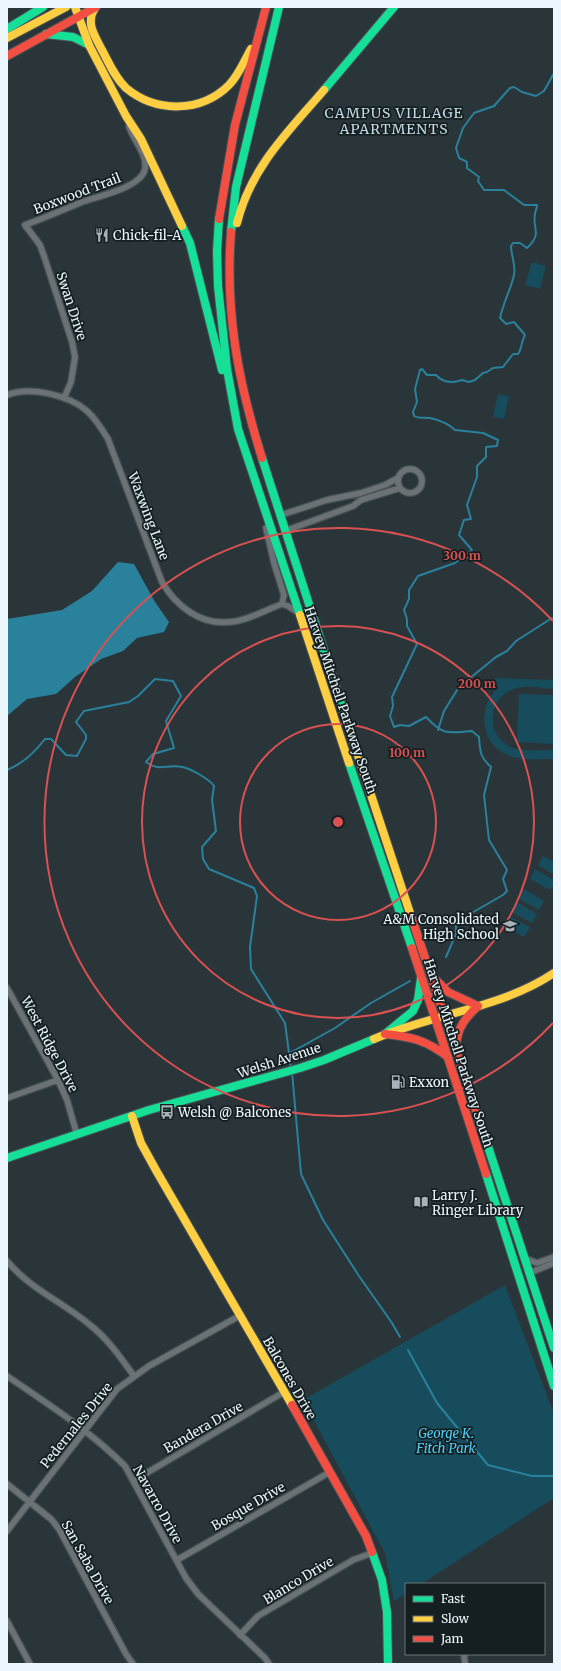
<svg xmlns="http://www.w3.org/2000/svg" width="561" height="1671" font-family="Merriweather,serif">
<style>
.green{fill:#174c5d}
.water{fill:#2a819c}
.lines{fill:none;stroke-linecap:round;stroke-linejoin:round}
.stream{stroke:#2a819c;stroke-width:2}
.street-casing{stroke:#475154;stroke-width:8}
.fast-casing{stroke:#475154;stroke-width:10}
.slow-casing{stroke:#475154;stroke-width:10}
.jam-casing{stroke:#475154;stroke-width:10}
.street{stroke:#6a7276;stroke-width:5.5}
.fast{stroke:#16e098;stroke-width:8}
.slow{stroke:#ffcf43;stroke-width:8}
.jam{stroke:#f24e42;stroke-width:8}
.ring{fill:none;stroke:#da5152;stroke-width:2}
.labels{text-anchor:middle;stroke-width:3.5;stroke-linejoin:round;paint-order:stroke}
.street-label{font-size:13px;fill:#ebf7fc;stroke:#151e21}
.poi-label{font-size:13px;fill:#ebf7fc;stroke:#151e21;text-anchor:start}
.park-label{font-size:13px;font-style:italic;fill:#4ed1f9;stroke:#151e21}
.neighbourhood-label{font-size:14px;letter-spacing:1px;fill:#c1d9e3;stroke:#151e21}
.centre{fill:#da5152;stroke:#151e21;stroke-width:2}
.ring-label{font-size:12px;text-anchor:middle;font-weight:bold;fill:#da5152;stroke:#151e21;stroke-width:3.5;stroke-linejoin:round;paint-order:stroke}
</style>
<rect width="100%" height="100%" fill="#2a353a"/>
<path class="green" d="M532 262 546 266 540 289 525 285Z
M498 394 509 396 504 419 493 417Z
M495 678 554 680V689C541 688 523 684 511 690 487 701 486 736 511 747 523 752 541 750 554 750V759C540 759 523 761 510 756 480 745 476 707 499 687H494Z
M519 694 554 695V744L517 742Z
M543 856 554 862V875L538 865Z
M535 869 554 880V884L550 890 530 879Z
M524 889 544 901 539 910 519 899Z
M517 902 537 914 532 923 511 912Z
M509 916 530 927 524 937 504 925Z
M505 1285 554 1414V1498L421 1584H406V1594L394 1601 385 1553 303 1400Z"/>
<path class="water" d="M118 562 134 564 155 602 169 622 164 632 137 638 123 651 101 659 75 677 56 694 27 699 7 716V619L62 610 92 591Z"/>
<g class="lines">
<path class="stream" d="M438 730 444 711 459 687 496 657 507 651 516 641 552 618
M7 770C22 764 35 752 45 739H51L66 755 77 756 86 739V735L76 722 84 711 129 702 138 696 155 679 173 681 181 696 166 721 174 748 153 754 146 762C159 772 167 764 182 767 190 768 209 779 214 786L212 800 216 831 202 847 203 859 209 869 254 888 257 896 250 947 251 969 285 1023 291 1068
M446 957 456 934V922L503 895 507 891 503 879 507 870 489 840 484 795 491 767C480 757 480 752 479 737L472 731C447 733 444 736 426 717L409 726 400 725 394 727 390 716 393 706 392 697 417 644 407 626V619L404 610 409 599V590L418 576 455 563 472 550 459 535 464 520 471 519 467 505 477 477V466L486 457V447L497 446 498 440 483 433 455 430C448 423 439 420 430 418 424 417 419 419 414 416L413 412 417 402 415 389 420 370 422 369 427 375H436C443 383 453 383 462 380L469 382 475 380 483 373 487 372 493 368 503 367 513 354H518C522 349 521 342 525 335L514 322 506 324 500 318C503 303 511 289 514 275 516 265 511 255 511 246L513 243H520L527 248C543 233 532 229 535 214 535 211 537 209 537 205H524L504 190H484L478 181 479 177 467 168V162L459 158 456 148 463 128 474 113 494 106 510 88 514 87 522 92 536 96 544 91 554 73
M290 1053 335 1028 371 1003 410 981
M292 1072 301 1174 323 1220 359 1276 392 1323 400 1337
M408 1350 437 1403 488 1465 532 1476H554"/>
<defs>
<path id="street" d="M7 395C30 386 69 395 87 411 96 419 102 429 108 439L162 582C176 606 200 625 229 622 247 621 265 610 282 604
M64 398 71 382 75 357 72 342 44 256 40 245 25 225C44 218 63 210 82 202 98 196 141 188 145 169 148 154 132 139 129 126
M398 481a12 12 0 1 1 24 0a12 12 0 1 1-24 0Z
M281 515 327 500 361 493 385 485 398 478
M266 528 274 563 284 595 282 604
M285 531 353 506 361 500 400 488
M282 604 288 606 297 612
M7 988 58 1080 67 1100 77 1135
M7 1098 58 1080
M524 1258 537 1263 554 1257
M7 1261C30 1289 63 1302 90 1325 108 1339 121 1358 134 1376
M529 1273 554 1263
M7 1376C48 1404 90 1431 125 1466L186 1578 198 1594 265 1658 269 1664
M133 1481 284 1392
M7 1484 51 1519 59 1529 126 1654 133 1664
M7 1531 117 1389 149 1366 241 1315
M177 1560 330 1472
M7 1621 30 1664
M240 1635 258 1616 353 1560 372 1553
M464 1654 465 1664"/>
<path id="fast" d="M7 29 43 7
M46 34 73 37 89 45
M324 90 394 7
M219 219 217 251 218 286 227 369 238 429 300 615
M182 226 190 243 222 370
M231 232 236 187 279 7
M262 458 345 716
M349 763 412 948
M385 1034 413 1011 418 1000 421 978
M479 1119 554 1348
M7 1158 149 1110 300 1068 324 1060 374 1039
M486 1174 554 1386
M372 1552 382 1580 387 1612 388 1664"/>
<path id="slow" d="M75 7 89 45 126 116 141 139 182 226
M95 8C85 23 95 36 102 50 109 63 115 78 126 88 156 113 201 113 229 85 239 75 244 61 251 49
M7 38 66 7
M237 223C251 167 288 132 324 90
M300 615 349 763
M345 716 411 916
M374 1039C432 1014 500 1009 554 973
M132 1116 141 1143 157 1172 292 1405"/>
<path id="jam" d="M7 56 96 7
M219 219 235 125 266 7
M231 232C225 313 238 381 262 458
M411 916 479 1119
M412 948 486 1174
M434 978 448 992 478 1006C465 1018 458 1027 456 1045
M385 1034C412 1037 426 1040 448 1057
M292 1405 366 1536 372 1552"/>
</defs>
<use href="#street" class="street-casing"/>
<use href="#fast" class="fast-casing"/>
<use href="#slow" class="slow-casing"/>
<use href="#jam" class="jam-casing"/>
<use href="#street" class="street"/>
<use href="#fast" class="fast"/>
<use href="#slow" class="slow"/>
<use href="#jam" class="jam"/>
</g>
<g class="ring">
<circle cx="338" cy="822" r="98"/>
<circle cx="338" cy="822" r="196"/>
<path d="M553 1023A294 294 0 1 1 553 621"/>
</g>
<defs>
<symbol id="restaurant-bare" viewBox="-9 -9 18 18"><path d="M-5-6h1v4h1v-4h1v4h1v-4h1v5L-1.5 .5V6h-2V.5L-5-1ZM5-6V6H3V1.5H1.5Q1.5-4 5-6Z" fill="#a7b3b8" stroke="#151e21" stroke-width="2.5" paint-order="stroke"/></symbol>
<symbol id="school-bare" viewBox="-9 -9 18 18"><path d="M0-5L7-2L0 1L-7-2ZM-4 1L0 2.5L4 1V4Q0 6-4 4Z" fill="#a7b3b8" stroke="#151e21" stroke-width="2.5" paint-order="stroke"/></symbol>
<symbol id="fuel-bare" viewBox="-9 -9 18 18"><path d="M-5.5-6h7V0h2V4h1.3V-2.5L3-4.5l.8-.8L6-3V5H2.5V1h-1V6h-7ZM-4.2-4.7v3.2H.2V-4.7Z" fill="#a7b3b8" stroke="#151e21" stroke-width="2.5" paint-order="stroke"/></symbol>
<symbol id="bus-bare" viewBox="-9 -9 18 18"><path d="M-5-6H5V4H4V6H2V4H-2V6H-4V4H-5ZM-3.5-4V0h7V-4ZM-3.5 1.2v1.5H-2V1.2ZM2 1.2v1.5H3.5V1.2Z" fill="#a7b3b8" stroke="#151e21" stroke-width="2.5" paint-order="stroke"/></symbol>
<symbol id="library-bare" viewBox="-9 -9 18 18"><path d="M-6-4Q-3-5.5-.7-3.5V5Q-3 3-6 4ZM6-4Q3-5.5 .7-3.5V5Q3 3 6 4Z" fill="#a7b3b8" stroke="#151e21" stroke-width="2.5" paint-order="stroke"/></symbol>
</defs>
<g fill-rule="evenodd">
<use href="#restaurant-bare" x="92" y="225" width="20" height="20"/>
<use href="#school-bare" x="500" y="916" width="20" height="20"/>
<use href="#fuel-bare" x="388" y="1072" width="20" height="20"/>
<use href="#bus-bare" x="157" y="1102" width="20" height="20"/>
<use href="#library-bare" x="411" y="1192" width="20" height="20"/>
</g>
<g class="labels">
<g class="street-label">
<text transform="translate(77 193) rotate(-21)" y="5">Boxwood Trail</text>
<text transform="translate(72 306) rotate(72)" y="5">Swan Drive</text>
<text transform="translate(149 516) rotate(69)" y="5">Waxwing Lane</text>
<text transform="translate(341 700) rotate(71)" y="5">Harvey Mitchell Parkway South</text>
<text transform="translate(50 1044) rotate(62)" y="5">West Ridge Drive</text>
<text transform="translate(459 1053) rotate(72)" y="5">Harvey Mitchell Parkway South</text>
<text transform="translate(279 1060) rotate(-18)" y="5">Welsh Avenue</text>
<text transform="translate(290 1378) rotate(60)" y="5">Balcones Drive</text>
<text transform="translate(76 1425) rotate(-51)" y="5">Pedernales Drive</text>
<text transform="translate(203 1427) rotate(-30)" y="5">Bandera Drive</text>
<text transform="translate(158 1504) rotate(61)" y="5">Navarro Drive</text>
<text transform="translate(248 1506) rotate(-30)" y="5">Bosque Drive</text>
<text transform="translate(88 1562) rotate(61)" y="5">San Saba Drive</text>
<text transform="translate(298 1580) rotate(-31)" y="5">Blanco Drive</text>
</g>
<g class="poi-label">
<text x="113" y="240">Chick-fil-A</text>
<text x="499" y="924" text-anchor="end">A&amp;M Consolidated<tspan x="499" dy="15">High School</tspan></text>
<text x="409" y="1087">Exxon</text>
<text x="178" y="1117">Welsh @ Balcones</text>
<text x="432" y="1200">Larry J.<tspan x="432" dy="15">Ringer Library</tspan></text>
</g>
<g class="park-label">
<text x="446" y="1438">George K.<tspan x="446" dy="15">Fitch Park</tspan></text>
</g>
<g class="neighbourhood-label">
<text x="394" y="118">CAMPUS VILLAGE<tspan x="394" dy="16">APARTMENTS</tspan></text>
</g>
</g>
<circle cx="338" cy="822" r="6" class="centre"/>
<g class="ring-label">
<text x="462" y="560">300 m</text>
<text x="477" y="688">200 m</text>
<text x="407" y="757">100 m</text>
</g>
<rect width="561" height="1671" fill="none" stroke="#ebf7fc" stroke-width="16"/>
<rect x="405" y="1583" width="140" height="72" fill="#151e21" stroke="#6b7579"/>
<rect x="413" y="1596" width="20" height="6" fill="#16e098" stroke="#6b7579"/>
<text x="441" y="1603" font-size="12" fill="#ebf7fc">Fast</text>
<rect x="413" y="1616" width="20" height="6" fill="#ffcf43" stroke="#6b7579"/>
<text x="441" y="1623" font-size="12" fill="#ebf7fc">Slow</text>
<rect x="413" y="1636" width="20" height="6" fill="#f24e42" stroke="#6b7579"/>
<text x="441" y="1643" font-size="12" fill="#ebf7fc">Jam</text>
</svg>
